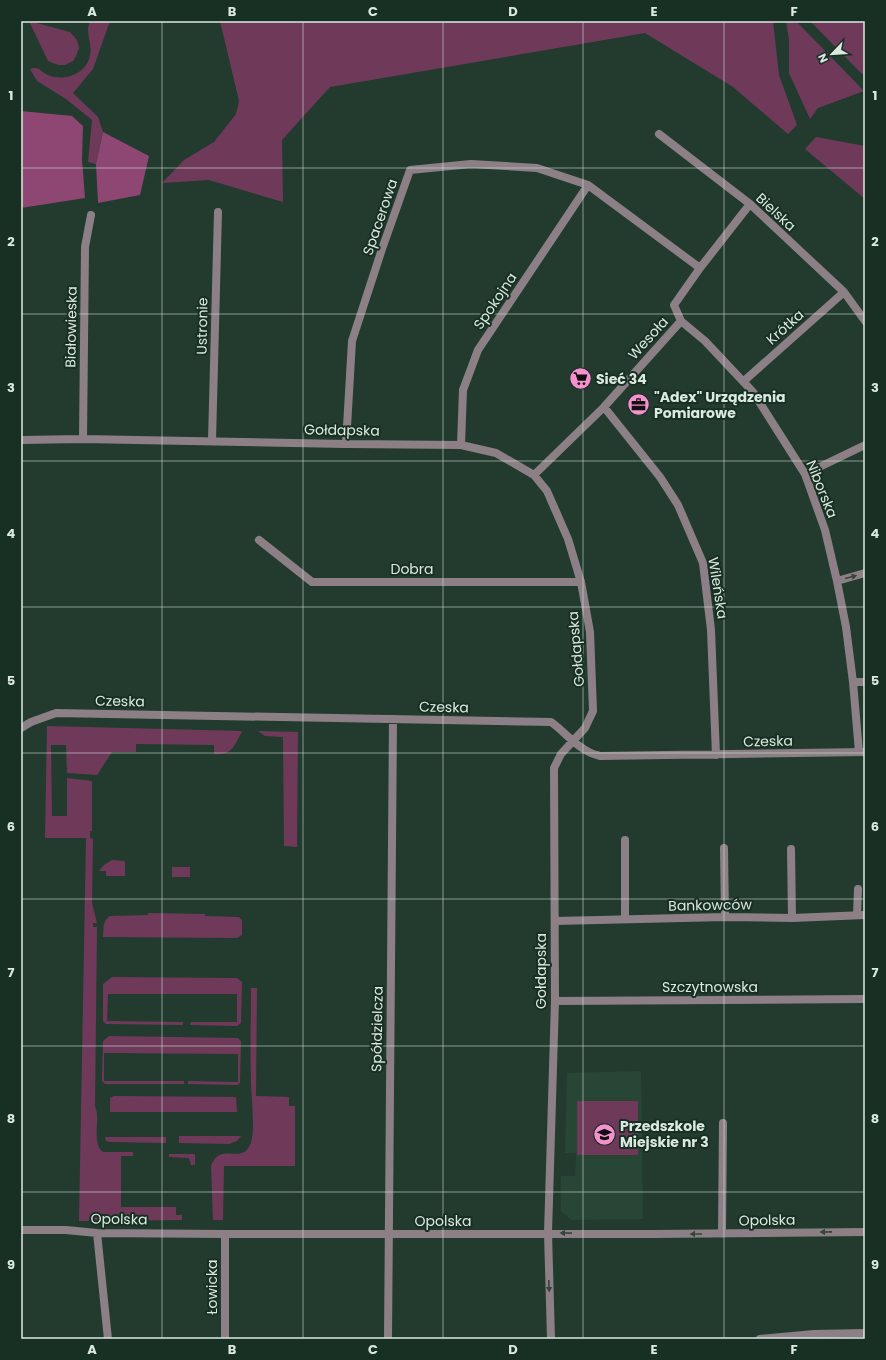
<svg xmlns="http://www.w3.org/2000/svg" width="886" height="1360" font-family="Poppins,sans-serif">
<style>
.built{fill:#274636}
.green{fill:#6f3a5a}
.forest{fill:#8e4673}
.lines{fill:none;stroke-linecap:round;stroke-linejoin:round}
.street{stroke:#8c8086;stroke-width:8}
.oneway{fill:#35443c}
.grid{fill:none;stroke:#dbe9e1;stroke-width:1;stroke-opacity:0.55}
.labels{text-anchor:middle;stroke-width:4;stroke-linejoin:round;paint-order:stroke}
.street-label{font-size:14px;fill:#dbe9e1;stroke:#183024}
.poi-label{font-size:14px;font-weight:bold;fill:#dbe9e1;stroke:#183024;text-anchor:start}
.neatline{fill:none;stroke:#dbe9e1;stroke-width:1.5}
.grid-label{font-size:13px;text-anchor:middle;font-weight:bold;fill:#dbe9e1}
</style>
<rect width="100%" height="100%" fill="#223b2e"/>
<path class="built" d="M641 1071 643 1219 571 1220 561 1211V1176H575L576 1153H565L567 1073Z"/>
<path class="green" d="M29 21 70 32 77 40 79 48 76 56 73 61 65 65H58L48 61Z
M90 21H110L93 69 73 93 98 117 103 132 96 164 88 162 92 120 66 99 37 81 30 69C40 66 39 71 46 74 63 83 87 74 90 55 92 46 88 38 88 30 88 27 89 24 90 21Z
M220 21H773L779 75 797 125 788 134 733 87 645 33 330 87 282 140 283 202 209 180 162 183 184 160 214 142 236 114 239 101Z
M786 21H796L864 91 818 108 810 119 789 73V40Z
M810 21H865V75L861 73Z
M816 137 865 146V199L805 149Z
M47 726 242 731C235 745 232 756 214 754V745L136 744V752H112L97 775 67 773 66 745H51L52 816H67V778L92 781V831H90V838L93 839 92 903 97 923H93V927H97L95 1106C96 1109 97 1112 97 1115 98 1126 93 1144 103 1152H133V1156H121V1207H176V1215H182V1220L79 1221 86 838H45Z
M258 731 298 732 297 847 284 846 283 737 265 736Z
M112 860 125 861V876H106V871H99L104 865Z
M172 867H190V877H172Z
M148 913 205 914V916L239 917 242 920V935L237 938 103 937C104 928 102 921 110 916L148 915Z
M112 977 237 978 242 982 241 1023 237 1026 190 1025 191 1022H237V994H108L107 1021 183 1022V1025L106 1024 103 1021V984Z
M251 988H257L256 1096 289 1097V1106H295V1166H224L223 1220H213L211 1166C220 1141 241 1165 250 1145 256 1133 251 1095 251 1081 250 1050 251 1019 251 988Z
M109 1036 238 1038 241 1041 240 1082 239 1084 237 1085 188 1084V1081L238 1082V1054L104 1053V1081H184V1084H105L102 1081 103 1041Z
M114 1096 236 1097 237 1112H110V1098Z
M577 1101H638V1155H577Z
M179 1136H241L237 1141 229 1144 179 1143Z
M105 1137H166V1143L110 1142 106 1141Z
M169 1154H195V1165H191L189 1158 169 1157Z"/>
<path class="forest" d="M21 111 72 116 83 126 82 159 85 198 21 208Z
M103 132 149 156 140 195 98 203 96 164Z"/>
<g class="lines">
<path class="street" d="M659 134 750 204 844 292 865 321
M681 321 705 341 753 392 805 474 825 530 837 581 846 627 853 682
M744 381 844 292
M604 407 660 477 678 505 703 563 711 630 716 755
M83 439 85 247 91 215
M21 440 83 439 346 444 461 445 496 453 534 475 547 491 568 539 581 582 590 632 593 711 585 728 561 754 554 768 555 1001 548 1233 551 1339
M212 441 218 212
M346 444 352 341 382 249 410 170 471 164 537 168 588 185 700 268
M461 445 463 390 478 350 588 185
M805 474 865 445
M534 475 604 407 681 321 674 305 700 268 750 204
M259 540 312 582H581
M837 581 865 573
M21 728 31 722 56 713 551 722C564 731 574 745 589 752 592 754 597 755 600 756L865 752
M859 752 853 682H865
M724 848 725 917
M791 849 792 918
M857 915 858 889
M625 919V840
M555 921 725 917 792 918 865 915
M555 1001 865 999
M21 1230H66L97 1233 225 1234H654L865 1232
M97 1233 108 1339
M225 1234V1339
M722 1234 723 1123
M388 1339 393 719
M760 1339 814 1334 865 1333"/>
</g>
<defs><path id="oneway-solid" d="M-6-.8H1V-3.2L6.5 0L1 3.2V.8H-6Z"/></defs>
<g class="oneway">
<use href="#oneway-solid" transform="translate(851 577) rotate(-15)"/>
<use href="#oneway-solid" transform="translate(826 1232) rotate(179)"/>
<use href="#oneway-solid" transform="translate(566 1233) rotate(-179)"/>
<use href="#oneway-solid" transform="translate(696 1234) rotate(180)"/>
<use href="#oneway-solid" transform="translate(549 1286) rotate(88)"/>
</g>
<path class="grid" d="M162 21V1339M303 21V1339M443 21V1339M583 21V1339M724 21V1339M21 168H865M21 314H865M21 461H865M21 607H865M21 753H865M21 899H865M21 1046H865M21 1192H865"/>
<defs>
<symbol id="supermarket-disc" viewBox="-11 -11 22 22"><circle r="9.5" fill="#f790ce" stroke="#183024"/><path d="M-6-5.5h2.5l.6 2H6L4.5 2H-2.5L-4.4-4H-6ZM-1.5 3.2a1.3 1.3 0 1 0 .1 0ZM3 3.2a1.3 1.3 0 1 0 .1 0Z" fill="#111"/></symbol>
<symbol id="office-disc" viewBox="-11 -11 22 22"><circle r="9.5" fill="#f790ce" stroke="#183024"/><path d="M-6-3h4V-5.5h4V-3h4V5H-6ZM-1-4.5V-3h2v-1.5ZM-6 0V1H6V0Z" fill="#111"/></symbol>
<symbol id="school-disc" viewBox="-11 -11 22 22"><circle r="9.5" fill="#f790ce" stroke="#183024"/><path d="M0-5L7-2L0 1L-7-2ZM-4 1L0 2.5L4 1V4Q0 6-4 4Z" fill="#111"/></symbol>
</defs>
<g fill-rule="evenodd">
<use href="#supermarket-disc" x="568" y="366" width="25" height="25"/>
<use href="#office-disc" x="626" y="392" width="25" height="25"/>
<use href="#school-disc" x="592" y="1122" width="25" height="25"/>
</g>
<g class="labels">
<g class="street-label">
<text transform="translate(776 212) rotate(43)" y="5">Bielska</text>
<text transform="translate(380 217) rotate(-71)" y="5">Spacerowa</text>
<text transform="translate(495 301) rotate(-56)" y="5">Spokojna</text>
<text transform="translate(202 326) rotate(-89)" y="5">Ustronie</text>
<text transform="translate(71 327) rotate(-89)" y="5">Białowieska</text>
<text transform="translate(785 327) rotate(-42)" y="5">Krótka</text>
<text transform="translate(648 338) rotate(-48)" y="5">Wesoła</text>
<text transform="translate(342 430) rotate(1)" y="5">Gołdapska</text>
<text transform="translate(822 489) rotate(68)" y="5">Niborska</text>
<text x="412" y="574">Dobra</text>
<text transform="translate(718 588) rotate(81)" y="5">Wileńska</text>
<text transform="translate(576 649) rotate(-95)" y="5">Gołdapska</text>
<text transform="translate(120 701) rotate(1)" y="5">Czeska</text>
<text transform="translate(444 707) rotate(1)" y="5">Czeska</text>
<text transform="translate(768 741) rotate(-1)" y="5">Czeska</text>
<text transform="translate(710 905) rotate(-1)" y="5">Bankowców</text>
<text transform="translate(541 971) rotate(-90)" y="5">Gołdapska</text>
<text x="710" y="992">Szczytnowska</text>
<text transform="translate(377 1029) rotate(-89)" y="5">Spółdzielcza</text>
<text transform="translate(119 1219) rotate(1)" y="5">Opolska</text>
<text transform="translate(767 1220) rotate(-1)" y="5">Opolska</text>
<text x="443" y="1226">Opolska</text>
<text transform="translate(212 1287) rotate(-90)" y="5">Łowicka</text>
</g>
<g class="poi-label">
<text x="596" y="384">Sieć 34</text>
<text x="654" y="402">"Adex" Urządzenia<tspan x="654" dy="16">Pomiarowe</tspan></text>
<text x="620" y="1131">Przedszkole<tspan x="620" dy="16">Miejskie nr 3</tspan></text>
</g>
</g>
<rect width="886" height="1360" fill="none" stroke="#183024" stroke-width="44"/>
<g transform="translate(832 54) rotate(245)" stroke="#183024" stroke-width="3" paint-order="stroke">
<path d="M0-3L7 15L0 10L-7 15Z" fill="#dbe9e1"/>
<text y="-6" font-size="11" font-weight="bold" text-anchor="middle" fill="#dbe9e1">N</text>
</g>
<rect x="22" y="22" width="842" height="1316" class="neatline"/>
<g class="grid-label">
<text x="92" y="16">A</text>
<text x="232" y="16">B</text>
<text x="373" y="16">C</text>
<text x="513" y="16">D</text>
<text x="654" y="16">E</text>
<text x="794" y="16">F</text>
<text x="11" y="100">1</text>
<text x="875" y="100">1</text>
<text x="11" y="246">2</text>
<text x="875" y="246">2</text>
<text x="11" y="392">3</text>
<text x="875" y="392">3</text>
<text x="11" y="538">4</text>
<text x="875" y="538">4</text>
<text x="11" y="685">5</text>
<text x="875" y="685">5</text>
<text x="11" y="831">6</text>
<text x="875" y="831">6</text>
<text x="11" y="977">7</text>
<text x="875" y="977">7</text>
<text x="11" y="1123">8</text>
<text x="875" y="1123">8</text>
<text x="11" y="1269">9</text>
<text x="875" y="1269">9</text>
<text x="92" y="1354">A</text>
<text x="232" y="1354">B</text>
<text x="373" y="1354">C</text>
<text x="513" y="1354">D</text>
<text x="654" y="1354">E</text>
<text x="794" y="1354">F</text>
</g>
</svg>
